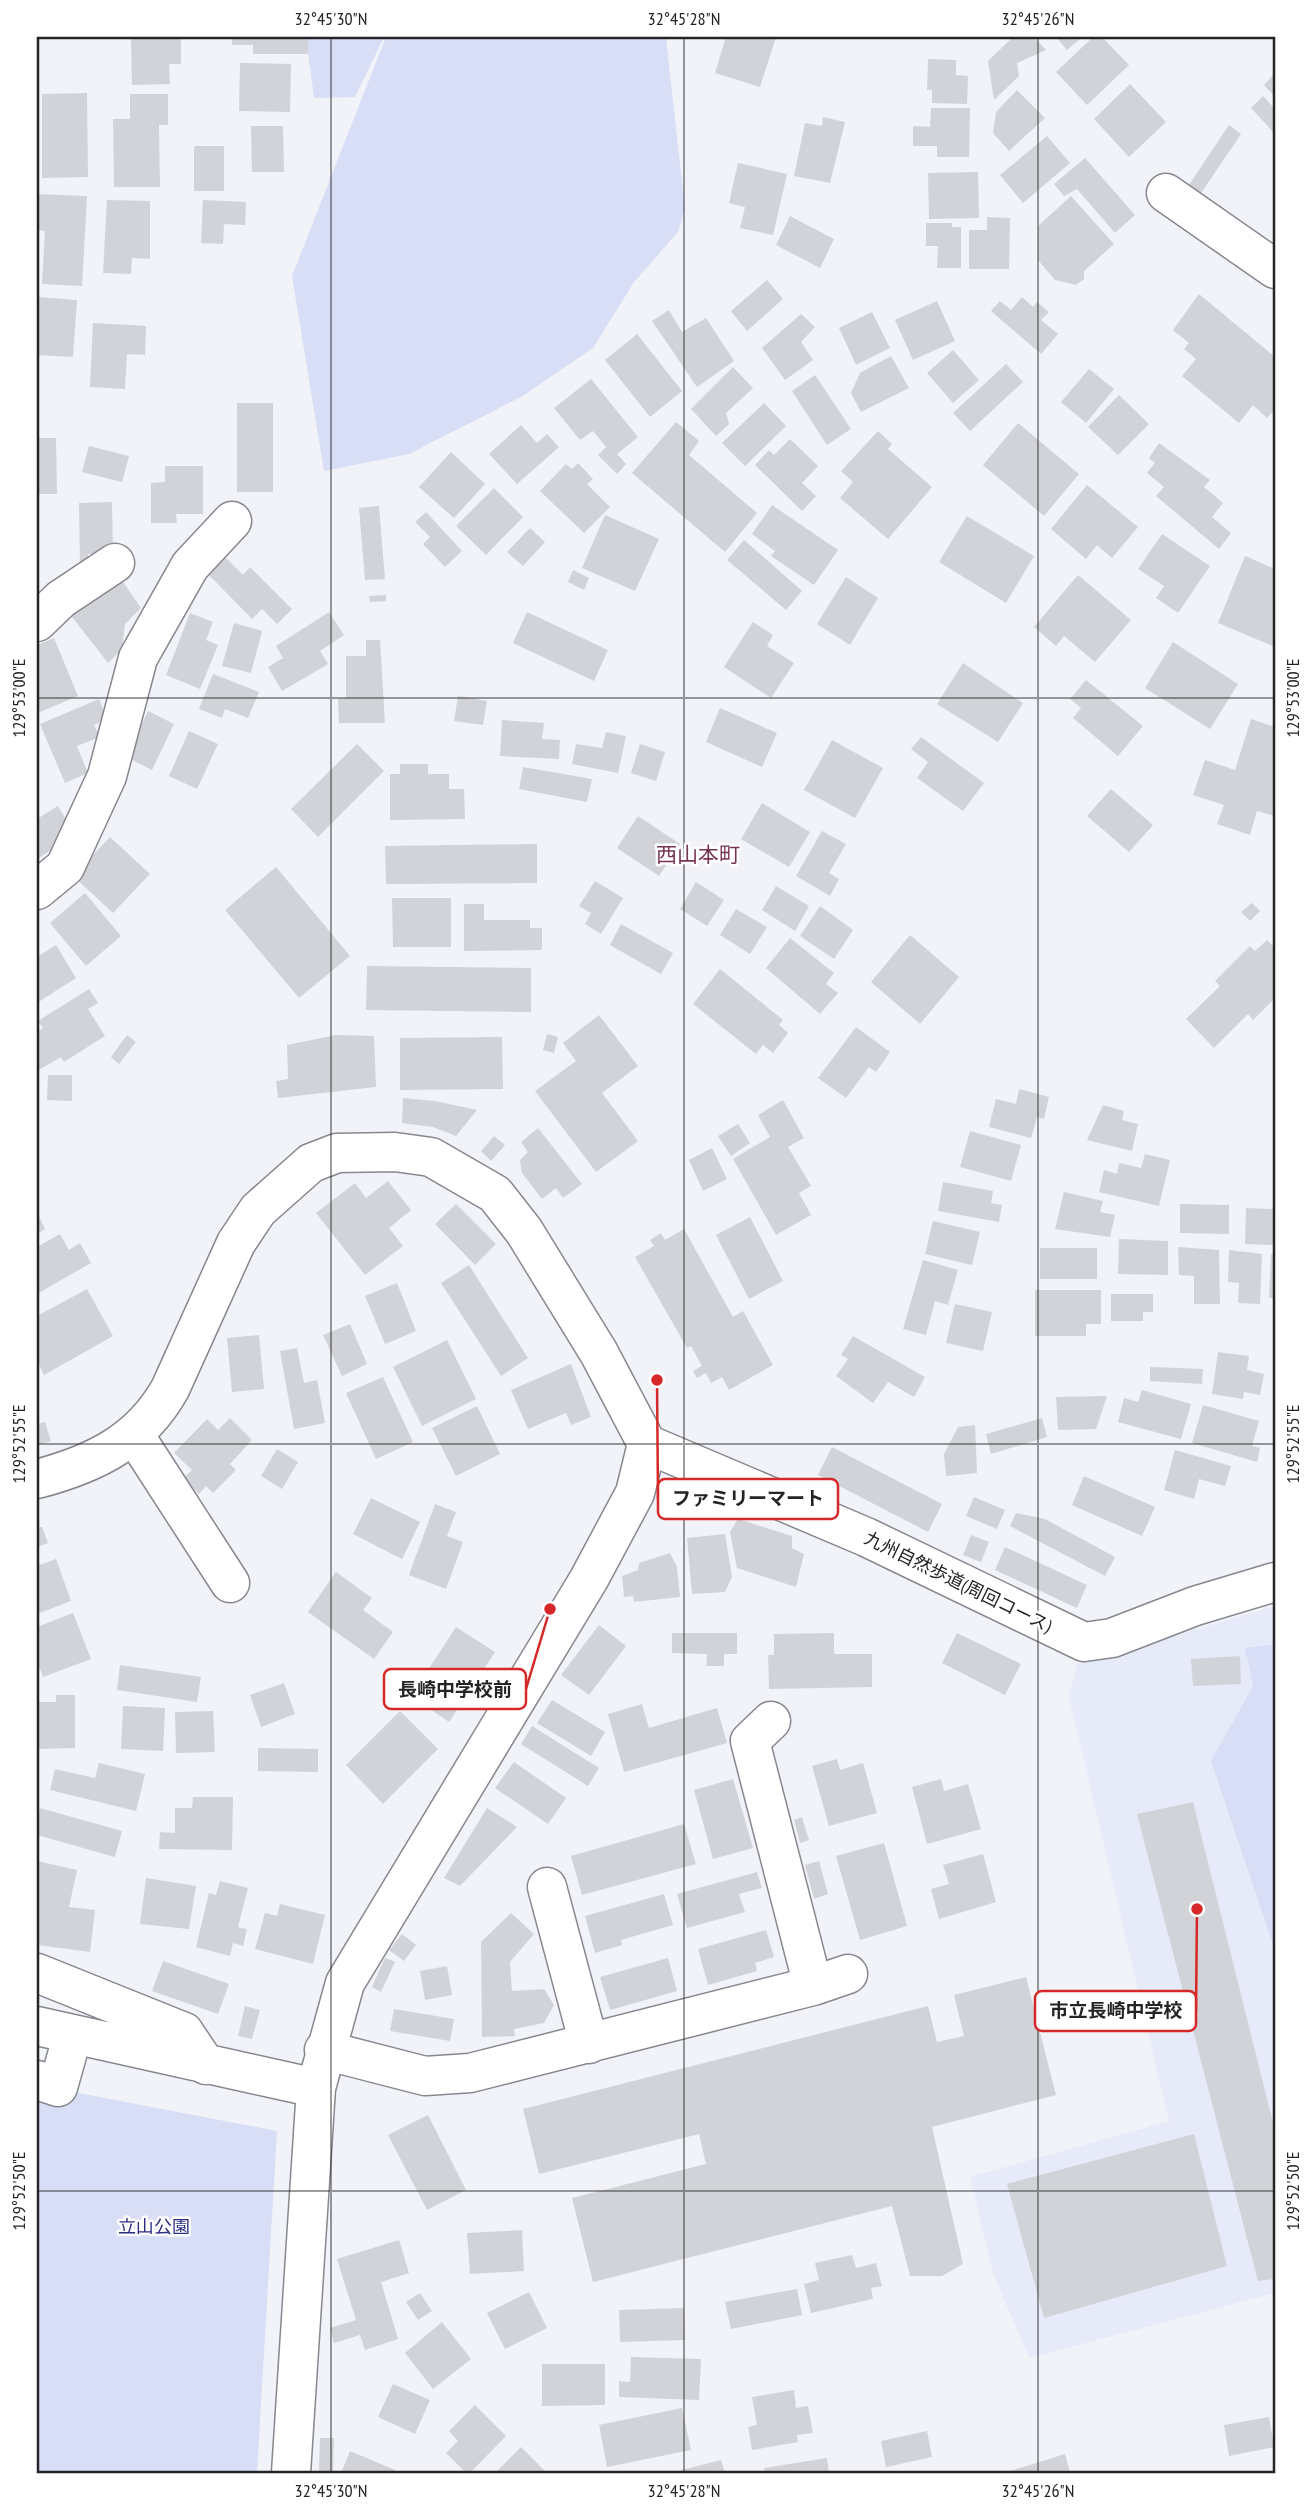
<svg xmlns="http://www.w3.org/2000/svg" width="1312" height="2510" font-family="'PT Sans Narrow','Noto Sans JP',sans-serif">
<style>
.built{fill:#e7eaf8}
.green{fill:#d8def6}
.building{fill:#d1d3d9}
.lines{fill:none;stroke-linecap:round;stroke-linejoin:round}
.minor-casing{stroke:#86888e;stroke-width:41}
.minor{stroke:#fff;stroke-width:38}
.ticks{fill:none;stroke:#242426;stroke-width:2;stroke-opacity:0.45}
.labels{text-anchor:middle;stroke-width:5;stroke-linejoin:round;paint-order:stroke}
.street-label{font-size:18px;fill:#242426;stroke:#fff}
.park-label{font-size:18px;fill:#2a2e80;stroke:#fff}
.quarter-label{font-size:21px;fill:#773452;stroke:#fff}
.leader{fill:none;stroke:#d62828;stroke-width:2.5}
.callout-dot{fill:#d62828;stroke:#fff;stroke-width:2.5}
.callout{fill:#fff;stroke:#d62828;stroke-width:2.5}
.callout-label{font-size:19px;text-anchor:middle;font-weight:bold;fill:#242426}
.neatline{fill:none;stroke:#242426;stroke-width:2.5}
.ticks-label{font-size:18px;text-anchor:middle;fill:#242426}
</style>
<rect width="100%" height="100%" fill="#f1f3f9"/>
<path class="built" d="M1275 1606V2293L1029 2358 993 2273 970 2177 1169 2121 1069 1697 1077 1664Z"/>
<path class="green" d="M306 37H384L355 97 314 98Z
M386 37H666L685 209 678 232 634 282 593 348 521 397 409 454 324 471 292 276Z
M1275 1644V1950L1211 1761 1253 1686 1245 1648Z
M37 2085 277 2131 257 2473H37Z"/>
<path class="building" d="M131 37H181V64H169L170 84 132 85Z
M232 37H308V54H253V45H232Z
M726 37H776L760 87 715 73Z
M1013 37H1034L1046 50 1017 63 1019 76 994 100 988 61Z
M1056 37H1082L1067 50Z
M1093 37H1102L1129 65 1087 105 1056 72Z
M928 59 956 60V75L968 76 967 104 932 103V90H927Z
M240 63 291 64 290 112 239 111Z
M1275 73V97L1264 85Z
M1130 84 1166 122 1129 157 1094 119Z
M1017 90 1045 118 1009 151 993 133 996 112Z
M87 93 88 177 42 178V94Z
M130 94H168V125H159L160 187H114L113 119H130Z
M1263 96 1275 109 1274 133 1251 108Z
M931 108H970L969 157H937V146H913V126L930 127Z
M823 117 845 122 830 183 794 176 805 123 822 126Z
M1229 125 1241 134 1199 196 1187 188Z
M251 126H283L284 172H252Z
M1047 136 1070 163 1023 203 1000 175Z
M194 146H224V191H194Z
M1085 158 1135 215 1115 233 1077 189 1064 196 1054 184Z
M738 163 787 174 773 235 740 228 745 207 729 203Z
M978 172 979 218 929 219 928 173Z
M37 194 87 196 82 286 42 284 45 231 37 230Z
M1071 196 1114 244 1084 271V279L1076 285 1055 280 1038 260V226Z
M107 200 150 201V259L132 258 131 274 103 273Z
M203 200 246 202 245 225 224 224 223 244 201 243Z
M790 216 834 239 820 268 776 245Z
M987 217 1010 218 1009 269H969V230H987Z
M926 223H952V227H961V268H937L938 246H926Z
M767 280 783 299 747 331 731 311Z
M1199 294 1275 357V409L1267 418 1253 405 1239 423 1182 376 1196 359 1184 349 1189 343 1173 330Z
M37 297 77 300 73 357 37 355Z
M1022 297 1033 307 1037 302 1049 312 1041 320 1058 334 1041 354 991 311 1000 301 1011 310Z
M937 301 955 341 913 360 895 320Z
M669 310 682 332 706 318 734 361 697 387 652 321Z
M872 312 890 348 856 365 839 328Z
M801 314 815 327 801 342 813 360 785 380 762 348Z
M93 323 146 326 145 355 127 354 125 389 90 387Z
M637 334 682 391 650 417 605 360Z
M953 350 979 380 953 403 927 373Z
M891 356 909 388 861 412 851 393 860 373Z
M1006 364 1023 382 970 431 953 413Z
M733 367 753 388 726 413 729 424 716 436 691 409Z
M1089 369 1114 389 1086 423 1061 402Z
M815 375 851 429 827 445 792 391Z
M591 379 638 437 617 454 626 464 617 474 598 455 606 447 593 431 580 440 554 408Z
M1119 395 1149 424 1118 455 1088 427Z
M237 403H273V492H237Z
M764 403 786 426 745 466 722 443Z
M676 422 699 441 689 455 757 513 725 552 632 473Z
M1018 423 1079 474 1044 516 983 465Z
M521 425 537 443 547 434 559 447 517 484 489 454Z
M878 431 892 444 888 449 932 487 888 539 840 498 853 482 841 471Z
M37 438H56L57 494H37Z
M790 439 818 466 802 483 816 496 802 511 755 465 769 450 774 455Z
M1159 443 1210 480 1204 487 1223 503 1212 517 1231 533 1219 549 1156 496 1164 487 1147 473 1155 463 1149 458Z
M89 446 129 456 122 482 82 472Z
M451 452 485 484 454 518 419 487Z
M578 463 593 479 587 484 610 507 584 533 540 491 566 464 572 469Z
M165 466H203V514H176L177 523H151V483L165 482Z
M1087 485 1138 527 1112 558 1097 545 1086 559 1051 529Z
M494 488 523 517 486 555 456 526Z
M112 502 113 554H88V567L80 568 79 503Z
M772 505 838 550 814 585 771 556 775 551 752 534Z
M379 506 385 579 365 580 359 508Z
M426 512 462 551 445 567 423 544 430 537 415 522Z
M605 515 659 539 635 591 582 568Z
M967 516 1034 556 1006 603 939 562Z
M530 528 545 542 523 566 507 552Z
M1162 534 1210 566 1178 613 1156 598 1164 586 1138 569Z
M744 540 802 591 786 610 727 560Z
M224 556 243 575 250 567 292 609 277 624 262 609 252 619 207 573Z
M1245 556 1275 569V647L1218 623Z
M573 570 589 578 584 590 568 582Z
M1078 575 1131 620 1095 662 1064 636 1056 646 1034 627Z
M846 577 878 598 850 645 817 624Z
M121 579 141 608 125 624 122 649 108 663 69 613Z
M386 595V601L370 602 369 596Z
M329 612 344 635 320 651 328 664 282 691 268 667 283 658 276 646Z
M527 612 608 650 594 681 513 643Z
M190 613 213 622 206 640 218 645 200 689 166 675Z
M753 622 773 635 767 646 794 663 771 698 724 667Z
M234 623 262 631 251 673 222 666Z
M54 638 78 696 40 712 37 705V645Z
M366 640H380L385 723H339L338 699 346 698V656H366Z
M1173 642 1238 684 1210 729 1145 688Z
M963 663 1023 703 998 742 937 704Z
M213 674 259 692 248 718 225 709 222 718 199 709Z
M1086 680 1143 726 1118 756 1073 718 1081 708 1070 699Z
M458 696 487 701 483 725 454 721Z
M99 699 107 719 94 725 100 737 77 746 88 773 65 783 40 724Z
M720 708 777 733 762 767 706 742Z
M148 711 174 724 152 770 126 757Z
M1251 719 1275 727V816L1257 811 1250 835 1217 824 1224 805 1193 795 1205 760 1235 770Z
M502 720 544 723 542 739 560 740 559 759 500 756Z
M189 731 218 744 197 789 169 776Z
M606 732 626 736 618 773 572 764 576 744 602 748Z
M921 737 984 783 963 811 917 778 928 762 911 749Z
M832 740 883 768 855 818 804 790Z
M357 744 384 771 318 837 291 809Z
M640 744 665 752 656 781 631 773Z
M400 764H428V774H449V789H464L465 819 390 820V774H400Z
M523 767 592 779 587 802 519 789Z
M1111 789 1153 825 1129 852 1087 816Z
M762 803 810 832 789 867 741 839Z
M58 806 75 835 37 859V819Z
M638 816 680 844 659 876 617 848Z
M822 831 846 844 829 873 839 879 830 896 796 876Z
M110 837 150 874 113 913 73 876Z
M537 844V883L386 884 385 846Z
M276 867 350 956 299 998 225 910Z
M595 881 623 898 601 934 585 924 591 913 579 906Z
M696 882 724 900 707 926 680 909Z
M776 886 809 906 795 931 762 910Z
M85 893 121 936 86 966 50 923Z
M392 898H451V947H393Z
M1252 903 1260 911 1250 921 1241 912Z
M464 904H484V920H530V928H542V950L464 951Z
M820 906 853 930 834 959 800 936Z
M736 909 767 927 750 954 720 935Z
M621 924 673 953 661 974 610 945Z
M910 935 959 977 920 1024 871 982Z
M790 938 834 973 826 984 838 993 820 1014 766 968Z
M1267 940 1275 948V998L1253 1020 1248 1014 1214 1048 1186 1019 1220 986 1215 981 1250 946 1255 951Z
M56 945 76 978 37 1003V957Z
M367 966 531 968V1012L366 1010Z
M720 969 783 1020 779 1025 788 1033 773 1053 763 1045 756 1054 693 1004Z
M89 989 98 1003 88 1009 105 1036 64 1062 61 1057 37 1071V1032L43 1028 38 1021Z
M599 1015 638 1066 602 1093 638 1141 596 1172 535 1091 576 1061 563 1043Z
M856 1027 890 1052 876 1072 869 1067 846 1098 818 1078Z
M547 1034 558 1037 554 1053 543 1050Z
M127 1035 136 1042 119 1064 111 1057Z
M336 1035 374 1036 376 1087 278 1098 276 1081 288 1079 287 1045Z
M502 1037 503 1089 400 1090V1038Z
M48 1075H72V1101L47 1100Z
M1019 1089 1049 1097 1044 1119 1037 1117 1031 1138 989 1127 996 1099 1016 1104Z
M403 1098 435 1101 477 1110 456 1136 433 1127 402 1123Z
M783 1100 804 1138 788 1147 811 1186 799 1193 811 1215 776 1235 733 1159 770 1137 758 1115Z
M1103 1105 1124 1111 1122 1120 1138 1124 1132 1151 1087 1140Z
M738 1124 750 1143 731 1156 718 1136Z
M538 1128 582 1184 563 1198 556 1188 542 1199 522 1173 520 1160 528 1152 521 1142Z
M970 1131 1021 1145 1011 1181 960 1167Z
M494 1136 505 1145 491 1161 481 1151Z
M712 1148 727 1179 703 1191 689 1160Z
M1145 1154 1170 1160 1159 1206 1099 1192 1104 1170 1117 1174 1119 1163 1141 1168Z
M388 1181 411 1210 389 1228 403 1246 365 1275 316 1213 355 1183 366 1198Z
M943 1182 993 1191 991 1203 1002 1205 999 1222 938 1211Z
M1064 1192 1103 1201 1100 1212 1115 1215 1110 1237 1055 1229Z
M456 1204 496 1244 475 1265 435 1224Z
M1180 1204 1229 1205V1234L1180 1233Z
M1246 1208 1275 1209V1245L1245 1244Z
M37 1212 45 1229 37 1234Z
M750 1217 783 1281 749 1299 716 1235Z
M933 1221 980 1232 972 1265 925 1254Z
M684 1229 733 1317 743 1311 773 1365 729 1390 722 1377 711 1383 706 1373 697 1378 693 1371 702 1366 691 1346 687 1348 635 1257 654 1246 650 1240 661 1233 665 1240Z
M60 1234 69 1250 80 1243 91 1263 37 1294V1247Z
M1119 1239 1168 1241V1275L1118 1274Z
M1178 1247 1219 1250 1220 1304H1194V1276L1179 1275Z
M1040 1248H1097V1279H1040Z
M1229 1250 1262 1254 1260 1304 1238 1303 1239 1283 1228 1282Z
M1271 1254 1275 1255V1298H1269Z
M923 1260 958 1270 948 1305 935 1301 926 1335 903 1329Z
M469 1265 528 1358 501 1376 441 1283Z
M397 1283 416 1331 385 1344 365 1296Z
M87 1289 113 1336 44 1375 37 1360V1316Z
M1035 1290H1101V1324H1086V1336H1035Z
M1111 1294H1153V1312H1143V1321H1111Z
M955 1304 992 1312 983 1351 946 1343Z
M350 1324 367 1364 342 1376 323 1335Z
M259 1335 264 1389 232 1392 227 1338Z
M853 1336 925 1377 914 1397 888 1382 873 1403 836 1376 848 1359 841 1355Z
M447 1340 476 1399 422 1426 393 1367Z
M297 1348 304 1383 317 1380 325 1423 294 1429 280 1351Z
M1218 1352 1249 1356 1247 1370 1264 1374 1260 1395 1244 1392 1243 1399 1212 1394Z
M571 1364 591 1417 571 1425 566 1413 528 1429 511 1390Z
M1150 1367 1203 1369 1202 1384 1150 1381Z
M383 1377 413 1442 376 1459 346 1393Z
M1142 1390 1191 1404 1181 1439 1118 1422 1124 1398 1138 1402Z
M1107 1396 1096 1429 1058 1430 1056 1397Z
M1203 1405 1259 1421 1252 1446 1260 1448 1257 1462 1192 1443Z
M477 1406 500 1454 456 1476 432 1428Z
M230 1418 252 1440 230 1464 236 1470 213 1493 206 1486 199 1494 183 1479 192 1470 174 1453 207 1419 218 1430Z
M1042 1418 1047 1437 991 1454 986 1434Z
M45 1422 51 1441 37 1445V1424Z
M975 1425 977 1473 946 1476 944 1454 958 1427Z
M832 1447 942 1504 928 1532 818 1475Z
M277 1449 298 1462 282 1489 261 1476Z
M1175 1450 1231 1466 1225 1486 1199 1479 1194 1499 1164 1490Z
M1084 1476 1155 1507 1142 1536 1072 1505Z
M974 1497 1005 1510 997 1529 966 1516Z
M371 1498 420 1522 402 1559 353 1534Z
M435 1504 456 1512 447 1536 463 1542 446 1589 409 1575Z
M1016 1513 1045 1519 1115 1557 1105 1576 1010 1526Z
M738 1519 792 1536V1548L804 1554 796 1587 737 1568 730 1532Z
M37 1527H42L48 1543 37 1547Z
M725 1534 732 1577 725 1592 692 1594 687 1538Z
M971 1535 989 1542 981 1562 963 1555Z
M1005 1547 1087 1585 1077 1608 995 1570Z
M670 1553 677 1567 680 1597 634 1602 633 1596 624 1597 622 1576 638 1570 639 1563Z
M56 1559 71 1601 37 1614V1566Z
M336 1572 372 1598 363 1610 393 1632 374 1659 308 1612Z
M73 1613 91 1659 43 1677 37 1661V1627Z
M599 1625 626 1646 589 1695 561 1675Z
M456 1627 495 1652 449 1722 411 1696Z
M672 1633H737V1654H724V1666H706L707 1654 672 1653Z
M834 1633V1654H872V1687L769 1689 768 1655H774V1634Z
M957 1633 1021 1664 1005 1695 942 1663Z
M1240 1656 1241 1684 1193 1686 1191 1659Z
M120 1665 201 1677 197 1702 117 1690Z
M284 1683 295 1714 261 1727 250 1695Z
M56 1695H75V1748L37 1749V1702H56Z
M552 1700 605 1732 591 1756 537 1723Z
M642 1704 649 1728 717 1708 727 1743 624 1772 608 1714Z
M123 1706 165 1708 163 1751 121 1749Z
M213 1711 215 1752 176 1753 175 1712Z
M400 1711 438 1749 383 1804 346 1765Z
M532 1726 599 1768 588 1786 521 1744Z
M258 1748 318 1749V1772L258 1771Z
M837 1759 840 1770 863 1763 877 1813 829 1826 812 1766Z
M514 1762 566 1798 548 1824 495 1788Z
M99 1763 145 1774 136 1811 50 1790 55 1769 95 1778Z
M733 1779 753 1848 713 1859 694 1790Z
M941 1779 944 1791 968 1784 981 1829 927 1844 912 1787Z
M193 1797H233L232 1850 159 1849 160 1832 175 1833V1808H192Z
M1193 1802 1275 2131V2279L1258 2281 1137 1814Z
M40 1808 122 1831 115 1857 37 1835Z
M487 1808 517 1827 460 1886 444 1878Z
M802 1817 809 1840 800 1843 794 1820Z
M684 1824 696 1864 582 1895 571 1856Z
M884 1843 907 1926 860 1940 836 1856Z
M983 1854 996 1902 939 1919 931 1889 949 1884 943 1865Z
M37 1861 77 1870 69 1907 95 1910 90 1952 38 1945Z
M819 1861 828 1894 814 1899 805 1865Z
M757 1872 762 1888 739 1894 745 1912 687 1928 677 1894Z
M146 1878 196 1886 189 1929 140 1924Z
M220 1881 248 1888 238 1927 247 1929 243 1946 233 1943 230 1956 196 1947 209 1893 216 1895Z
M664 1894 673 1925 621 1940 622 1945 595 1953 585 1916Z
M280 1904 325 1915 313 1964 255 1949 265 1913 277 1916Z
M511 1913 534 1934 510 1962 512 1991 544 1989 554 2005 544 2023 514 2029 515 2036 482 2037 481 1942Z
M766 1930 774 1957 755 1963 757 1971 708 1985 698 1949Z
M402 1934 416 1945 404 1961 389 1950Z
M385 1958 395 1962 381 1992 372 1987Z
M668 1958 677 1991 610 2010 600 1977Z
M163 1961 229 1984 218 2014 152 1991Z
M447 1966 452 1995 425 2000 420 1971Z
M1026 1977 1056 2095 932 2127 963 2264 942 2276H910L892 2206 593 2282 572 2198 706 2164 699 2134 539 2174 523 2109 928 2006 937 2042 964 2036 954 1995Z
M245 2006 260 2010 252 2039 238 2036Z
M394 2009 454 2019 450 2041 390 2031Z
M428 2115 466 2190 427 2210 388 2135Z
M1194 2134 1227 2266 1044 2318 1007 2184Z
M522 2230 524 2271 470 2274 467 2233Z
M399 2240 409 2273 381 2282 398 2339 365 2350 360 2335 334 2343 330 2328 356 2320 337 2259Z
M852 2255 856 2268 876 2263 882 2286 871 2288 873 2299 811 2313 804 2284 819 2280 815 2263Z
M797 2289 802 2315 731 2329 725 2302Z
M529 2292 547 2328 505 2349 487 2313Z
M420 2293 432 2311 418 2320 406 2302Z
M684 2308 685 2340 620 2342 619 2310Z
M442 2322 471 2359 433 2389 405 2353Z
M631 2357 701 2359 699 2400 619 2397V2381L630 2382Z
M542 2364H605V2405L542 2406Z
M393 2384 430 2400 415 2434 378 2417Z
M794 2390 796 2408 808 2406 813 2433 797 2435 798 2442 752 2450 748 2427 757 2425 752 2397Z
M475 2405 506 2436 470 2473H466L446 2453 458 2441 449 2431Z
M682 2408 691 2450 607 2467 599 2425Z
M1269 2417 1274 2447 1229 2456 1224 2425Z
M927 2431 932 2457 886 2467 881 2441Z
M320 2438H334L333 2473 319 2472Z
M521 2447 547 2473H495Z
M350 2451 395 2470 394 2473H341Z
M1065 2454 1070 2473H1004Z
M827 2458 829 2473H765L764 2468Z
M721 2460 725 2473H675L674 2472Z"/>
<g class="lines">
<defs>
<path id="minor" d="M1166 193 1275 269
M37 622 61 599 115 563
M37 890 65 867 107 776 138 658 190 566 232 521
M135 1436 230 1583
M647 1444 866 1537 1084 1642 1112 1638 1195 1606 1275 1582
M37 1479C94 1464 140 1442 170 1389L236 1243 258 1210 311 1163 337 1153 395 1152 431 1157 495 1194 524 1231 599 1353 647 1444 635 1493 589 1579 345 1983 316 2088 291 2473
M771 1721 750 1741 813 1986
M547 1887 589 2044
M37 1973 184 2032 206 2065
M37 2026 316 2088
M324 2050 425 2076 470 2073 813 1986 848 1974
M37 2080 58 2087 73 2034"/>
</defs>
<use href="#minor" class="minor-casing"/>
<use href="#minor" class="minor"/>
</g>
<path class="ticks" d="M331 37V2473M684 37V2473M1038 37V2473M37 698H1275M37 1444H1275M37 2191H1275"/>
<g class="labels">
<g class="street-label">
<text transform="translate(958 1582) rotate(26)" y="6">九州自然歩道(周回コース)</text>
</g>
<g class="park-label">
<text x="154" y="2233">立山公園</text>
</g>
<g class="quarter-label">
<text x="698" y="862">西山本町</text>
</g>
</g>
<path class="leader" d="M657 1380L658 1499M550 1609L526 1689M1197 1909L1196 2011"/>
<g class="callout-dot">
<circle cx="657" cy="1380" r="7"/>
<circle cx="550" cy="1609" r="7"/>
<circle cx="1197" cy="1909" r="7"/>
</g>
<g class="callout">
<rect x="658" y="1479" width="180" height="40" rx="7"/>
<rect x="384" y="1669" width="142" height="40" rx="7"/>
<rect x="1035" y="1991" width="161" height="40" rx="7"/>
</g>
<g class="callout-label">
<text x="748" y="1505">ファミリーマート</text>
<text x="455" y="1696">長崎中学校前</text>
<text x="1116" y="2017">市立長崎中学校</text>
</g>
<rect width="1312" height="2510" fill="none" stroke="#ffffff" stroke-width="77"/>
<rect x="38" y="38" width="1236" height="2434" class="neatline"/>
<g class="ticks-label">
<text x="331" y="25">32°45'30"N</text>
<text x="684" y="25">32°45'28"N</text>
<text x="1038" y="25">32°45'26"N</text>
<text transform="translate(1293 698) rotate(-90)" y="6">129°53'00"E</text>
<text transform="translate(19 698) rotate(-90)" y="6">129°53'00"E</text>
<text transform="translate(1293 1444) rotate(-90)" y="6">129°52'55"E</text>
<text transform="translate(19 1444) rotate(-90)" y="6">129°52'55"E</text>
<text transform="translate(1293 2191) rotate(-90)" y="6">129°52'50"E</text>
<text transform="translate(19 2191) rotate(-90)" y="6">129°52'50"E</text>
<text x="331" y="2497">32°45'30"N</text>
<text x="684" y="2497">32°45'28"N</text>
<text x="1038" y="2497">32°45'26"N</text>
</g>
</svg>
